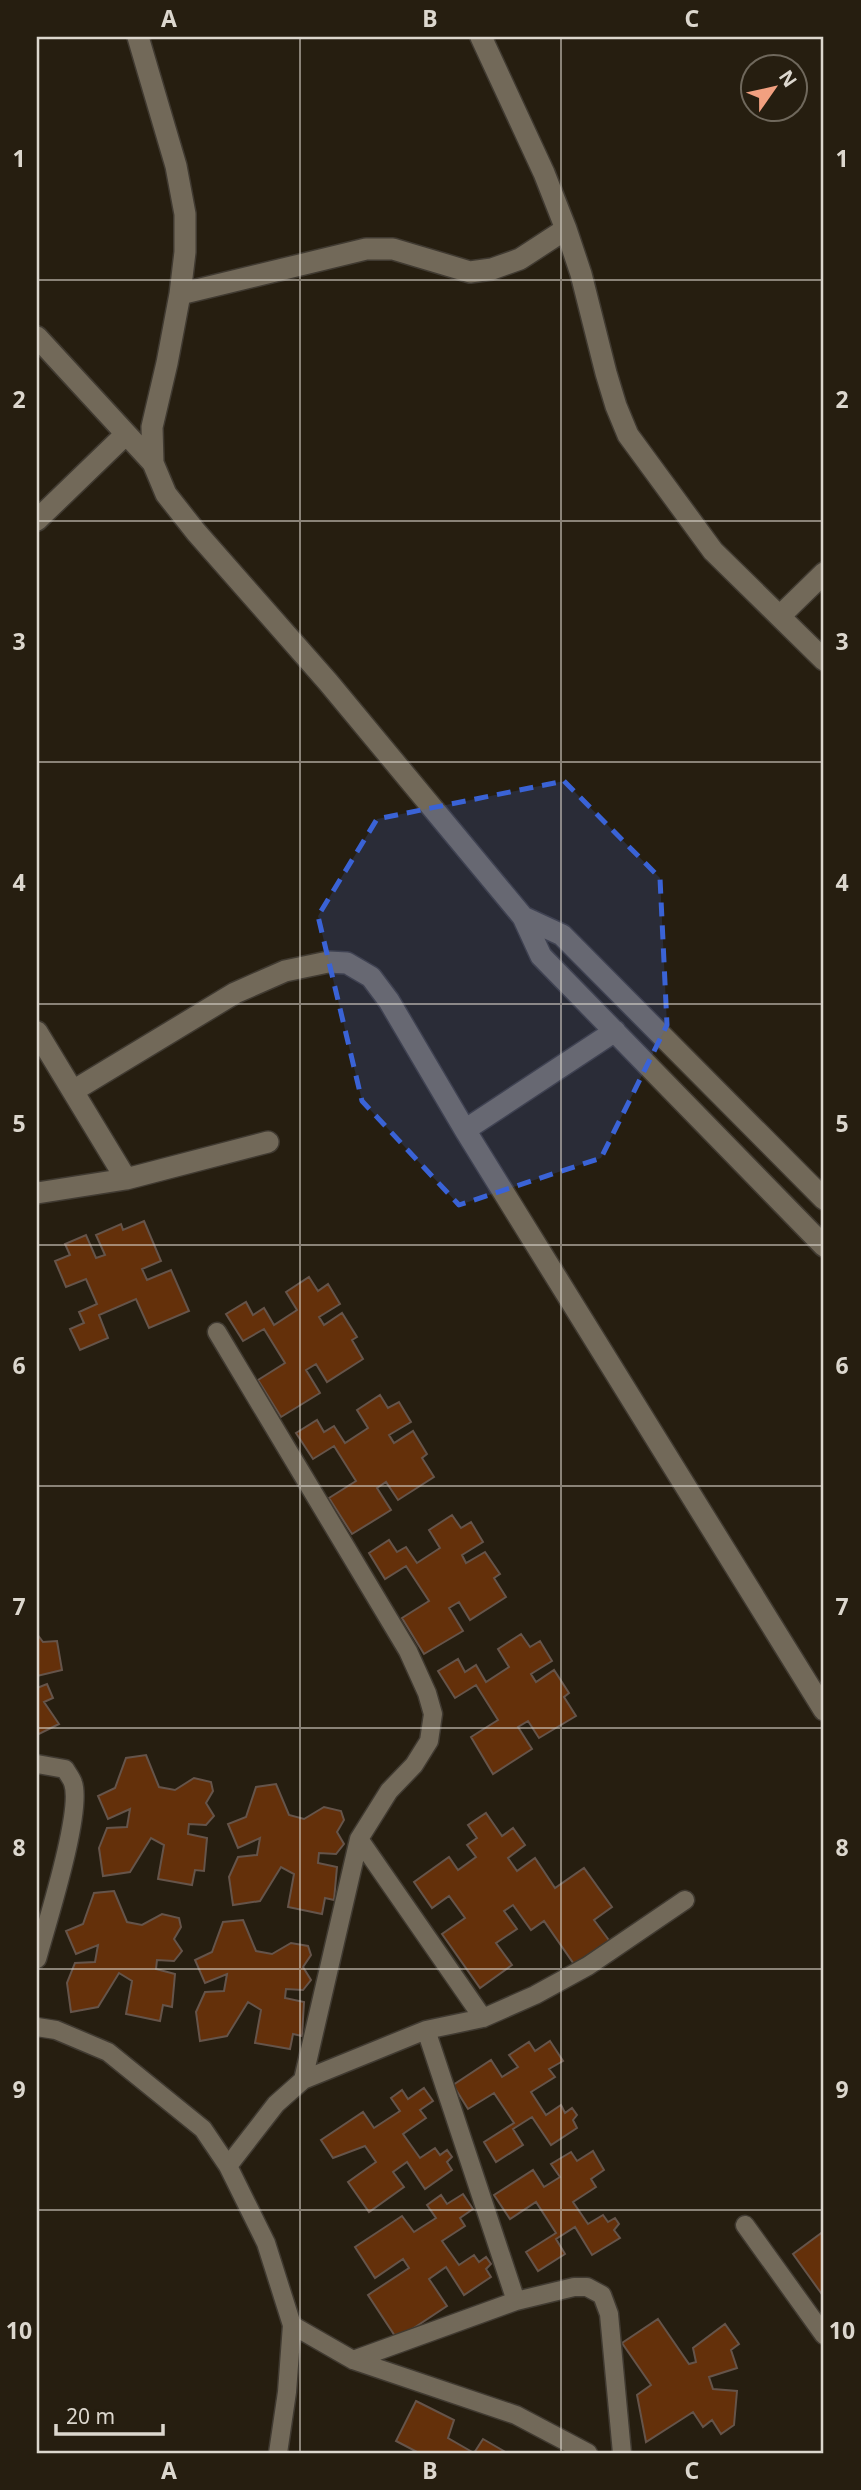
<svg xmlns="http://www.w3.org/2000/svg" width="861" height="2490" font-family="'Noto Sans',sans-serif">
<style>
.building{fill:#64300a;stroke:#65544a;stroke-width:2}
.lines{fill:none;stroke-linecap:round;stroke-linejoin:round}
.lane-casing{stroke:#403a31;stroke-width:21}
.street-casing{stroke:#403a31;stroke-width:24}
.lane{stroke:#726959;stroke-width:18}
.street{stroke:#726959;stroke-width:21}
.marked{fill:#3a63d6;fill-opacity:0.2;stroke:#3a63d6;stroke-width:5;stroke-dasharray:14 9;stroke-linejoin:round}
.grid{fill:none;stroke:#dcd7ce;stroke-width:2;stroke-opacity:0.55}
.neatline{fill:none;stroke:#dcd7ce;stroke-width:2.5}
.grid-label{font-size:23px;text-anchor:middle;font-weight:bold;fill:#dcd7ce}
</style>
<rect width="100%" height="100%" fill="#261e10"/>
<path class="building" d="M144 1221 161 1261 142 1269 147 1280 171 1270 189 1311 149 1328 136 1299 99 1315 108 1338 80 1350 70 1329 84 1323 79 1312 97 1304 86 1279 66 1287 55 1261 70 1255 65 1244 86 1235 96 1258 105 1255 96 1235 121 1224 123 1230Z
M309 1277 318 1291 328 1284 340 1304 319 1317 324 1325 342 1313 357 1337 352 1340 363 1359 327 1382 316 1364 306 1370 320 1393 281 1417 258 1380 285 1363 264 1329 243 1341 226 1314 246 1302 253 1315 264 1308 274 1325 297 1310 286 1292Z
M380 1395 388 1408 399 1402 411 1422 389 1435 394 1443 413 1431 427 1454 422 1458 434 1477 398 1500 386 1482 377 1488 391 1510 352 1534 329 1498 356 1481 334 1446 313 1459 296 1433 317 1420 324 1432 334 1426 345 1443 368 1428 357 1410Z
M452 1515 461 1528 471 1522 483 1542 462 1555 466 1563 485 1552 500 1574 494 1578 506 1597 470 1620 459 1602 449 1608 463 1631 424 1654 402 1618 429 1601 406 1566 385 1579 369 1553 389 1540 397 1552 406 1547 417 1563 440 1548 429 1530Z
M37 1634 43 1642 57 1641 62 1670 37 1676Z
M521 1634 530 1647 540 1641 552 1661 531 1674 536 1682 554 1670 569 1693 564 1697 576 1716 539 1738 528 1721 518 1727 532 1749 493 1774 471 1737 498 1720 476 1685 455 1698 438 1671 458 1659 465 1672 476 1665 486 1682 509 1667 498 1649Z
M47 1684 53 1698 44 1702 59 1724 37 1735V1688Z
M146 1755 159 1787 175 1790 194 1778 211 1782 213 1791 206 1803 214 1816 206 1825 189 1824 188 1834 207 1838 204 1871 195 1870 192 1885 158 1879 164 1845 151 1838 130 1872 103 1876 99 1848 107 1828 127 1827 130 1809 108 1819 98 1796 115 1788 126 1758Z
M276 1784 289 1815 304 1819 324 1807 341 1811 344 1820 337 1832 344 1844 336 1854 319 1853 318 1863 337 1867 334 1900 325 1898 322 1914 288 1907 294 1874 281 1867 260 1901 233 1905 229 1877 238 1857 257 1855 260 1838 238 1848 228 1824 246 1817 256 1787Z
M486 1813 502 1836 513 1828 525 1845 508 1858 517 1871 535 1858 555 1888 584 1868 612 1907 594 1920 611 1943 576 1967 544 1921 531 1930 513 1905 504 1911 517 1929 496 1943 512 1965 480 1988 442 1934 465 1918 449 1896 432 1908 414 1882 449 1857 458 1870 476 1857 467 1845 477 1838 468 1825Z
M114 1891 127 1922 142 1925 162 1914 179 1918 181 1927 174 1939 182 1951 174 1961 157 1960 156 1969 175 1974 172 2007 163 2005 160 2021 126 2014 132 1981 119 1973 98 2007 71 2012 67 1983 75 1963 95 1962 98 1945 76 1954 66 1931 83 1924 94 1893Z
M243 1920 256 1951 272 1954 291 1943 308 1946 311 1955 303 1967 311 1980 303 1990 286 1989 285 1998 304 2002 302 2036 293 2034 290 2049 255 2043 261 2010 248 2002 227 2036 200 2041 196 2012 205 1992 224 1991 227 1974 205 1983 195 1960 212 1952 223 1922Z
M550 2041 563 2061 549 2069 555 2077 531 2092 546 2115 561 2105 565 2113 572 2108 577 2115 573 2120 577 2128 551 2145 532 2117 513 2129 523 2145 496 2162 484 2142 514 2123 494 2093 468 2109 453 2085 491 2060 502 2077 518 2067 509 2055 529 2042 535 2051Z
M424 2088 433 2101 420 2110 426 2118 403 2134 420 2158 435 2148 440 2155 447 2150 452 2157 447 2162 452 2170 425 2189 407 2162 393 2172 404 2187 369 2212 348 2182 376 2162 365 2146 333 2158 321 2140 363 2112 374 2128 400 2111 391 2098 402 2090 408 2099Z
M593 2151 604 2170 591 2179 596 2187 573 2202 588 2224 603 2215 608 2222 615 2218 619 2224 614 2230 620 2238 592 2255 575 2227 556 2239 565 2254 538 2271 526 2252 556 2233 536 2202 510 2219 494 2195 533 2170 544 2187 560 2177 551 2164 571 2152 577 2161Z
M463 2194 473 2209 460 2218 465 2226 442 2241 459 2265 474 2255 479 2262 486 2257 491 2264 486 2269 491 2277 464 2295 446 2267 429 2279 447 2306 397 2339 368 2295 409 2268 403 2259 375 2278 355 2247 402 2216 414 2232 436 2218 427 2205 441 2195 447 2204Z
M824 2231V2290L821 2293 793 2254Z
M658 2319 689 2364 696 2362 693 2348 725 2324 739 2344 731 2350 737 2368 709 2377 713 2389 737 2391 734 2425 721 2434 712 2420 703 2427 693 2412 646 2442 637 2395 651 2385 622 2343Z
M416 2401 454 2420 448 2438 474 2453 483 2439 507 2453H419L396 2441Z"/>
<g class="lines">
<defs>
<path id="lane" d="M217 1332 408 1651 427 1693 433 1714 429 1741 414 1765 389 1791 359 1839 303 2080
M37 1764 65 1769C68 1774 72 1779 73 1783 83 1811 46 1926 37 1959
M359 1839 483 2018
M37 2027 56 2030 108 2052 203 2129 228 2166 266 2243 292 2325 287 2392 278 2453
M426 2030 516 2301
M228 2166 276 2104 303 2080 426 2030 483 2018 535 1995 588 1966 685 1900
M745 2225 824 2335
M292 2325 353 2360 516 2415 588 2453
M353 2360 516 2301 574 2287H587L602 2295 609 2314 622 2453"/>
<path id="street" d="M138 37 176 166 185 214V252L180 294 167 363 152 427 153 463 166 494 196 532 328 682 523 917 541 956 824 1246
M481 37 544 173 566 229 581 274 606 373 616 406 628 435 713 551 824 660
M180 294 366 249H393L470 272 492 269 520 259 566 229
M37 337 153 463
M37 520 126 434
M780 616 824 573
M523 917 562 935 824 1199
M615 1031 465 1130 824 1710
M37 1032 126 1179
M73 1091 235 993 285 971 328 962 347 963 371 977 389 1001 465 1130
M37 1193 126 1179 268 1142"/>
</defs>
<use href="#lane" class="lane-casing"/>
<use href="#street" class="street-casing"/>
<use href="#lane" class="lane"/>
<use href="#street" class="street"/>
</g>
<path class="marked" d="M564 781 660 878 667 1025 601 1158 459 1205 362 1101 318 916 377 819Z"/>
<path class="grid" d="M300 37V2453M561 37V2453M37 280H824M37 521H824M37 762H824M37 1004H824M37 1245H824M37 1486H824M37 1728H824M37 1969H824M37 2210H824"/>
<rect width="861" height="2490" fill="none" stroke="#261e10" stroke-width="77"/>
<g transform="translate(774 88) rotate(56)"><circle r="33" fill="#261e10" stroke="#6f685c" stroke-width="2"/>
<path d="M0-5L12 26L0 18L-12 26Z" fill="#f2a080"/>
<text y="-10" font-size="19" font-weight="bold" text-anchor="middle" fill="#dcd7ce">N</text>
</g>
<path d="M56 2424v10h107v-10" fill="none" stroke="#dcd7ce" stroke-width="3.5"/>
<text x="66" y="2424" font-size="21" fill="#dcd7ce" stroke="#261e10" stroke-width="5" paint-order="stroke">20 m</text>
<rect x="38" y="38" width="784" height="2414" class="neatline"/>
<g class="grid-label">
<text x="169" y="27">A</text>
<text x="430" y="27">B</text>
<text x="692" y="27">C</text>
<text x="19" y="167">1</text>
<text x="842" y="167">1</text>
<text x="19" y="408">2</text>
<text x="842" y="408">2</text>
<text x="19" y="650">3</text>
<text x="842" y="650">3</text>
<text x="19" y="891">4</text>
<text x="842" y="891">4</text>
<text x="19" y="1132">5</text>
<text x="842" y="1132">5</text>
<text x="19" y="1374">6</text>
<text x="842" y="1374">6</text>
<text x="19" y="1615">7</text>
<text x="842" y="1615">7</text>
<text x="19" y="1856">8</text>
<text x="842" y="1856">8</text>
<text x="19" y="2098">9</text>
<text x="842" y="2098">9</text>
<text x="19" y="2339">10</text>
<text x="842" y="2339">10</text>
<text x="169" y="2479">A</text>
<text x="430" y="2479">B</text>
<text x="692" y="2479">C</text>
</g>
</svg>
